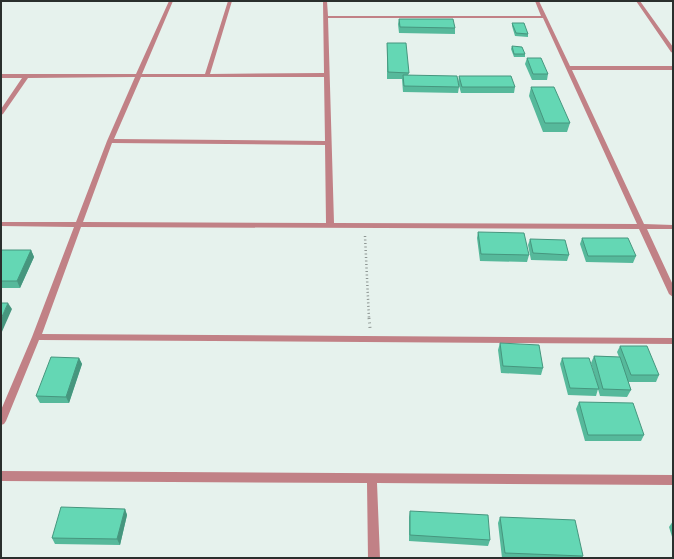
<svg xmlns="http://www.w3.org/2000/svg" width="674" height="559" font-family="'Fira Sans',sans-serif">
<style>
.lines{fill:none;stroke-linecap:round;stroke-linejoin:round}
.path-far1{stroke:#8e9693;stroke-width:2.5;stroke-dasharray:1 2.5;stroke-linecap:butt}
.path{stroke:#8e9693;stroke-width:3;stroke-dasharray:1 3.5;stroke-linecap:butt}
.minor{fill:#c18186;fill-rule:evenodd}
.wall{fill:#56b99b}
.shaded-wall{fill:#46967e}
.building{fill:#64d7b4;stroke:#46967e}
</style>
<rect width="100%" height="100%" fill="#e6f2ed"/>
<g class="lines">
<path class="path-far1" d="M365 236 369 319"/>
<path class="path" d="M369 318 370 328"/>
<path class="minor" d="M169 1H173L142 74H205L228 1H232L210 74 324 73 323 1H327L328 16H541L535 1H539L570 66H673V70H572L644 224 673 225V229H647L673 285V297L669 294 639 229 81 227 42 334 673 338V344L39 340 6 421 4 424 1 425V410L32 337 74 227 1 226V222H76L107 141 135 77 28 78 3 114 1 115V109L22 78H1V74H136ZM328 18H543L637 224 334 223ZM141 77H324L325 141 114 139ZM112 143 325 145 326 223 83 222Z
M636 1H640L673 47V53L671 52Z
M1 471 673 475V485L377 483 380 558H368L367 483 1 481Z"/>
</g>
<path class="wall" d="M399 19 455 28V34L399 33 398 24Z
M512 23 528 34V37L515 36 512 26Z
M387 43 409 73 408 75 459 87 458 93 403 92 402 79H387Z
M512 46 525 54V57H514L511 49Z
M527 58 548 74 547 80H532L525 64Z
M459 76 515 87 514 93H461L458 82Z
M531 87 570 123 567 132H543L529 96Z
M478 232 529 255 527 262 480 261 477 238Z
M582 238 636 256 633 263 586 262 580 244Z
M530 239 569 255 567 261 531 260 528 245Z
M1 250H31L34 257 20 288H1Z
M500 343 543 368 541 375 501 373 498 350Z
M620 346 659 375 656 382H628L631 390 627 397 600 396 598 389 596 396 568 395 560 364 562 358 597 383 591 363 594 356 619 357 617 352Z
M79 358 82 364 69 403H40L36 396Z
M579 402 644 435 641 441H585L576 409Z
M125 509 127 515 120 545 55 544 52 538Z
M410 511 490 540 488 546 409 541V517Z
M500 517 583 556 582 558H502L498 523Z
M673 521V540L669 527Z"/>
<path class="shaded-wall" d="M31 250 34 257 20 288 17 281Z
M8 303 12 309 1 334V319Z
M79 358 82 364 69 403 66 397Z
M125 509 127 515 120 545 117 539Z"/>
<path class="building" d="M399 19H453L455 28 400 27Z
M512 23H524L528 34 516 33Z
M387 43H406L409 73 388 72Z
M512 46 522 47 525 54H514Z
M527 58H541L548 74H533Z
M403 75 457 76 459 87 404 86Z
M459 76H511L515 87H462Z
M531 87H554L570 123H545Z
M478 232 524 233 529 255 481 254Z
M582 238H628L636 256H588Z
M530 239 565 240 569 255 533 253Z
M1 250H31L17 281H1Z
M1 303H8L1 319Z
M500 343 539 345 543 368 503 366Z
M620 346H647L659 375H631Z
M594 356 620 357 631 390 603 389Z
M51 357 79 358 66 397 36 396Z
M562 358H589L599 389 570 388Z
M579 402 633 403 644 435H588Z
M61 507 125 509 117 539 52 538Z
M410 511 488 515 490 540 410 535Z
M500 517 575 520 583 556 505 553Z"/>
<rect width="674" height="559" fill="none" stroke="#2a2f2d" stroke-width="4"/>
</svg>
